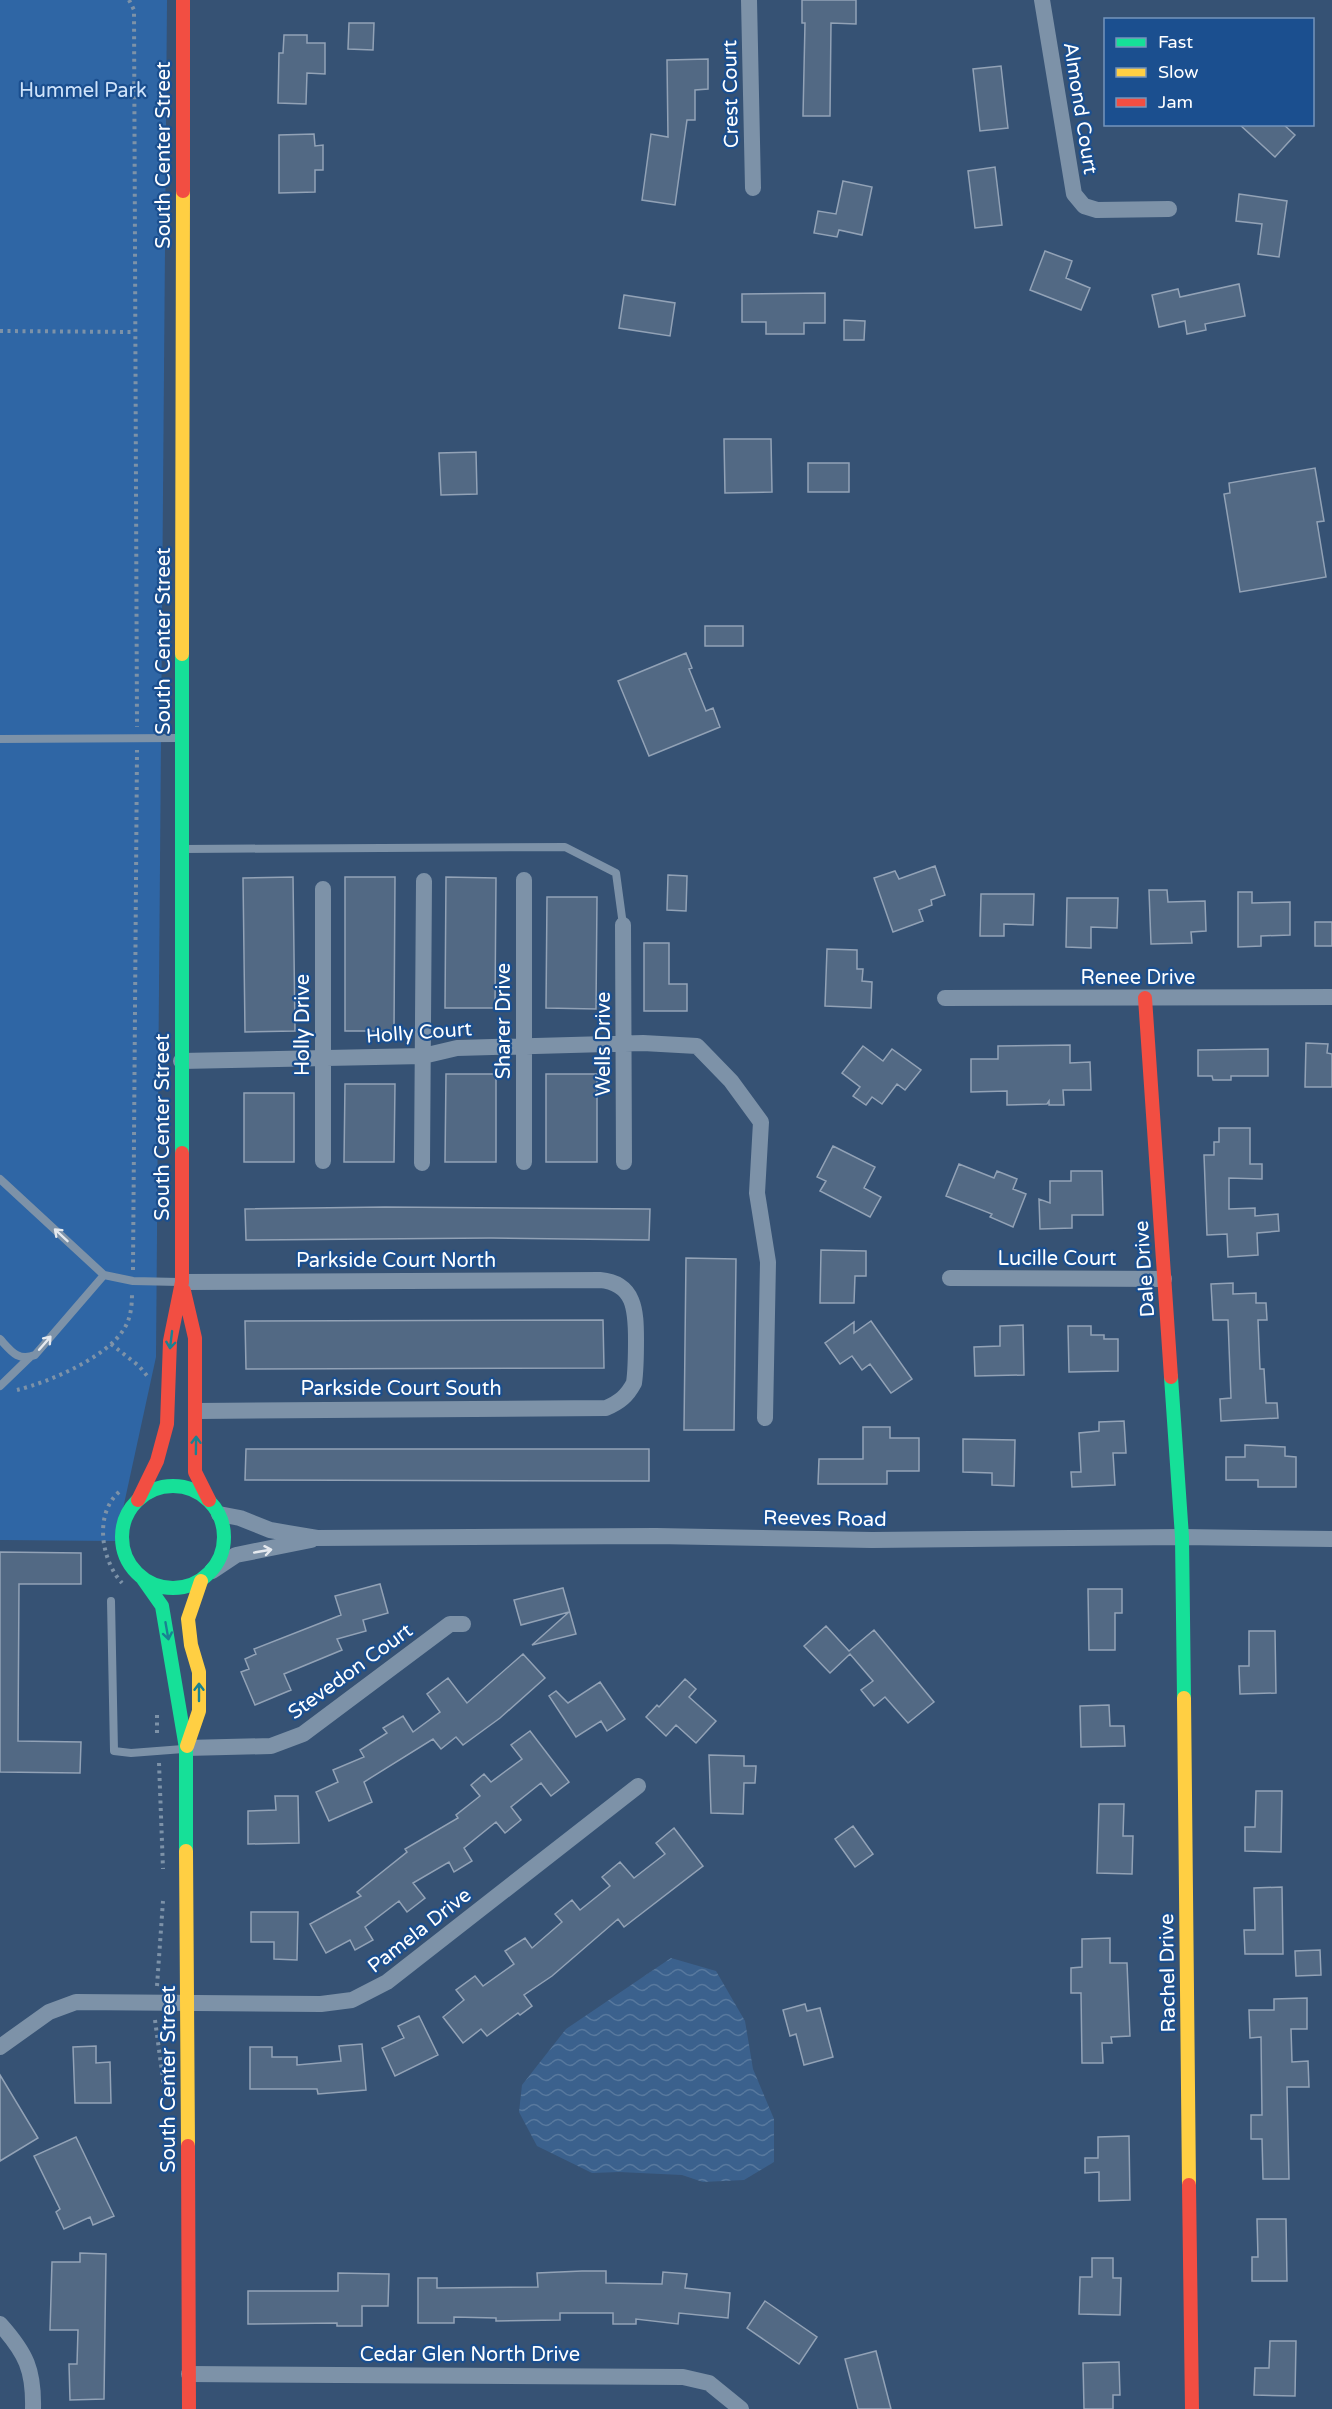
<svg xmlns="http://www.w3.org/2000/svg" width="1332" height="2409" font-family="'Varela Round',sans-serif">
<style>
.park{fill:#2f66a5}
.water{fill:url(#water-waves)}
.building{fill:#526984;stroke:#92a2b6;stroke-width:1.5}
.lines{fill:none;stroke-linecap:round;stroke-linejoin:round}
.path{stroke:#7d92a8;stroke-width:4;stroke-dasharray:3 4.5;stroke-linecap:butt}
.lane{stroke:#7d92a8;stroke-width:8}
.street{stroke:#7d92a8;stroke-width:16}
.fast{stroke:#16e098;stroke-width:14}
.slow{stroke:#ffcf43;stroke-width:14}
.jam{stroke:#f24e42;stroke-width:14}
.oneway{stroke:#e5e9ee}
.oneway2{stroke:#198292}
.labels{text-anchor:middle;stroke-width:4.5;stroke-linejoin:round;paint-order:stroke}
.park-label{font-size:20px;fill:#cfe3fa;stroke:#1b4f8f}
.street-label{font-size:20px;fill:#fff;stroke:#1b4f8f}
</style>
<defs>
<pattern id="water-waves" width="16" height="10" patternUnits="userSpaceOnUse" patternTransform="scale(1.5)"><rect width="16" height="10" fill="#3b618d"/><path d="M0 5q4-4 8 0t8 0" fill="none" stroke="#58799e"/></pattern>
</defs>
<rect width="100%" height="100%" fill="#365274"/>
<path class="park" d="M0 0H167L156 1357 116 1541 0 1540Z"/>
<path class="water" d="M671 1958 716 1971 745 2021 753 2069 774 2119V2162L744 2180 703 2182 682 2175 619 2172 592 2173 537 2146 519 2112 522 2085 566 2029Z"/>
<path class="building" d="M802 0H856V24L831 23 830 116H803L805 23H802Z
M349 23H374L373 50 348 49Z
M284 35H307V43H325V74L307 73 306 104 278 103 279 53H283Z
M708 59V89L695 90V120H687L675 205 642 200 651 134 668 137 667 60Z
M1001 66 1008 128 980 131 973 69Z
M1239 124H1283L1295 135 1275 157Z
M314 134 315 146 323 145V170H315V192L279 193V135Z
M995 167 1002 225 975 228 968 171Z
M843 181 872 187 862 235 839 230 837 237 814 233 818 211 836 214Z
M1239 194 1287 201 1279 257 1258 254 1262 224 1236 221Z
M1045 251 1072 261 1066 278 1090 288 1081 310 1030 290Z
M1239 284 1245 316 1205 324 1206 330 1187 334 1185 321 1159 327 1152 295 1178 289 1180 297Z
M825 293V323H804V334H766V322H742V294Z
M624 295 675 303 670 336 619 328Z
M844 320 865 321 864 340H844Z
M724 439H771L772 492 725 493Z
M476 452 477 494 441 495 439 453Z
M808 463H849V492H808Z
M1315 468 1324 521 1317 522 1326 577 1240 592 1224 494 1230 493 1229 483Z
M705 626H743V646H705Z
M686 653 692 668 689 669 706 711 713 708 720 727 649 756 618 681Z
M935 866 945 895 931 900 932 905 919 910 923 921 893 932 874 878 895 871 899 879Z
M668 875 687 876 686 911 667 910Z
M293 877 295 1031 245 1032 243 878Z
M345 877H395L394 1031H345Z
M446 877 496 878 495 1008H445Z
M1149 890H1167L1168 902 1205 901 1206 931 1191 932 1192 943 1151 944Z
M1238 892H1252V903L1290 902V935L1261 936V946L1238 947Z
M981 894H1034L1033 925 1004 924V936H980Z
M547 897H597L596 1009 546 1008Z
M1067 898H1118L1117 928 1091 927V948L1066 947Z
M1315 922H1332V946H1315Z
M644 943H669V984H687V1011H644Z
M827 949 857 950V969H863L862 981 872 982 871 1008 825 1006Z
M1306 1043 1328 1044 1327 1053 1332 1054V1087H1305Z
M1070 1045V1063L1090 1062 1091 1090H1063L1064 1105H1049V1101L1047 1104 1007 1105V1091L971 1092V1059H998V1046Z
M863 1046 883 1061 892 1049 921 1070 905 1090 897 1084 882 1104 872 1097 866 1105 853 1096 860 1087 842 1073Z
M1268 1049V1076H1231V1080H1213L1212 1076H1198V1050Z
M446 1074H496V1162H445Z
M546 1074H597V1162H546Z
M345 1084H395L394 1162H344Z
M244 1093H294V1162H244Z
M1219 1128H1250V1164H1262V1179L1229 1178V1209L1255 1208V1216L1278 1214 1279 1231 1257 1233 1258 1255 1228 1257 1227 1234 1207 1235 1204 1155H1214V1142H1219Z
M833 1146 875 1167 864 1188 881 1197 870 1217 820 1191 826 1181 817 1177Z
M959 1164 994 1178 997 1171 1017 1179 1013 1189 1026 1194 1013 1227 990 1217 992 1214 946 1196Z
M1071 1171H1102L1103 1215H1072V1228L1040 1229 1039 1199 1050 1203V1181H1071Z
M385 1207 650 1209 649 1240 491 1238 246 1240 245 1209Z
M821 1250 866 1251V1276H855L854 1303H820Z
M686 1258 736 1259 734 1430H684Z
M1233 1283V1294L1256 1293V1303H1266L1267 1320H1258L1260 1369H1264L1266 1403H1277L1278 1418 1221 1421 1220 1399 1231 1398 1228 1320H1213L1211 1284Z
M603 1320 604 1368 246 1369 245 1321Z
M871 1321 912 1379 891 1393 870 1364 862 1370 852 1356 840 1364 825 1343 854 1322V1333Z
M1023 1325 1024 1375 975 1376 974 1347 1000 1346V1326Z
M1068 1326H1091V1335H1104V1339H1118V1371L1069 1372Z
M1124 1421 1126 1453H1113L1115 1485 1072 1487 1071 1472H1081L1079 1433 1099 1431V1422Z
M863 1427H890V1438H919V1471H887V1484H818L819 1459H863Z
M963 1439 1015 1440 1014 1486 992 1485V1473L963 1472Z
M1245 1445 1285 1447V1456L1296 1457V1487H1258V1480H1226V1457H1245Z
M246 1449H649V1481L245 1480Z
M0 1552 81 1553V1584H19L18 1741 81 1742 80 1773 0 1772Z
M380 1584 388 1613 363 1620 366 1631 337 1639 342 1650 284 1674 291 1690 255 1705 241 1672 249 1669 245 1659 256 1654 254 1649 341 1615 335 1596Z
M563 1588 576 1634 532 1645 569 1612 521 1625 514 1600Z
M1088 1589H1122V1613H1115V1650H1089Z
M826 1626 849 1651 874 1630 934 1702 908 1723 885 1697 874 1706 861 1690 873 1681 850 1654 830 1673 804 1646Z
M1249 1631H1275L1276 1693 1240 1694 1239 1666H1249Z
M523 1654 545 1678 500 1718 463 1745 456 1737 441 1749 433 1739 364 1782 372 1802 329 1821 316 1792 338 1782 333 1770 364 1757 360 1750 387 1733 383 1728 403 1716 413 1732 440 1712 427 1694 448 1678 467 1703Z
M685 1679 696 1689 689 1697 716 1721 696 1743 676 1725 666 1736 646 1717 657 1705 659 1707Z
M600 1682 625 1719 607 1731 601 1721 576 1737 549 1696 556 1691 568 1703Z
M1109 1705 1110 1726H1124L1125 1746 1081 1747 1080 1706Z
M530 1731 569 1782 551 1796 541 1783 511 1807 521 1820 505 1833 496 1822 464 1848 472 1861 454 1872 449 1862 413 1883 425 1898 407 1912 399 1901 365 1927 373 1940 355 1950 350 1940 326 1953 310 1924 361 1896 357 1892 407 1852 405 1849 458 1818 456 1815 480 1796 471 1785 484 1774 491 1782 522 1759 511 1745Z
M709 1755 744 1756V1766H756L755 1783H744L743 1814 711 1813Z
M1256 1791H1282L1281 1852 1245 1851V1827H1255Z
M275 1796H298L299 1843 248 1844V1811L276 1810Z
M1099 1804H1124L1123 1836H1133L1132 1874 1097 1873Z
M853 1826 873 1854 855 1867 835 1839Z
M674 1828 703 1866 624 1927 618 1919 552 1976 524 1995 532 2006 520 2015 518 2013 487 2036 481 2029 463 2043 443 2017 464 2000 456 1990 475 1976 483 1986 514 1964 505 1951 525 1938 532 1948 562 1922 555 1914 572 1900 580 1910 610 1886 602 1877 620 1862 634 1878 665 1854 656 1843Z
M1282 1887 1283 1954H1245L1244 1930H1255L1254 1888Z
M251 1912H298L297 1960 274 1959V1942H251Z
M1110 1938V1963H1127L1130 2036 1111 2037 1112 2043H1102L1103 2063H1082L1081 1993H1071V1968L1082 1967V1939Z
M1320 1950 1321 1975 1296 1976 1295 1951Z
M1307 1998V2029H1291L1292 2062 1308 2061 1309 2087H1287L1289 2179H1263L1262 2139H1251V2115H1262L1261 2037 1250 2038 1249 2010H1274V1999Z
M805 2004 807 2011 820 2008 833 2057 804 2065 796 2034 790 2036 783 2010Z
M419 2016 438 2055 395 2076 382 2048 404 2038 398 2026Z
M362 2044 366 2090 318 2094 317 2089H250V2047H272V2057H297V2065L341 2061 339 2046Z
M96 2046V2063L110 2062 111 2103H75L73 2047Z
M0 2075 38 2138 0 2161Z
M1129 2136 1130 2200 1099 2201V2172L1085 2173V2158H1098V2137Z
M76 2137 114 2216 93 2225 90 2217 64 2229 56 2212 60 2209 34 2156Z
M1257 2219H1286L1287 2281H1252V2257H1258Z
M80 2253 106 2254 104 2399 70 2400 69 2364H77L78 2330H50L52 2262H80Z
M1092 2258H1113V2278H1121L1120 2315 1079 2314 1080 2277H1092Z
M582 2271H606V2283L662 2284 663 2272 687 2274 685 2288 730 2293 728 2318 679 2313 678 2324 636 2319V2324H613V2313H560V2320L496 2321V2318L454 2317V2323H418V2278H437V2288L538 2287 537 2273Z
M338 2273 389 2274 388 2306H362V2326H337V2323L248 2324V2291H338Z
M765 2301 817 2337 799 2364 747 2328Z
M1270 2341H1296L1295 2396 1254 2395 1255 2368H1269Z
M876 2351 891 2409H858L845 2359Z
M1119 2362 1120 2395H1113V2409H1084L1083 2363Z"/>
<g class="lines">
<path class="path" d="M129 0 134 10 137 727
M0 331 135 332
M133 1270 137 750
M111 1344 139 1366 148 1377
M17 1390C49 1382 106 1358 124 1329 131 1318 132 1305 132 1293
M119 1492C94 1514 101 1560 122 1583
M157 1715V1737
M159 1763 163 1869
M157 1986 163 1901
M155 2020 164 2087"/>
<path class="lane" d="M0 739 179 738
M183 849 565 847 616 873 623 925
M0 1179 104 1275 133 1281 179 1282
M0 1339C11 1351 18 1362 35 1355L104 1275
M0 1386 30 1357
M111 1601 114 1751 131 1753 183 1749"/>
<path class="street" d="M749 0 753 188
M1042 0 1074 194 1084 206 1097 210 1169 209
M524 880V1162
M623 925 624 1162
M945 998 1332 997
M181 1061 423 1056 457 1048 643 1043 697 1046 731 1081 761 1122 757 1193 768 1262 765 1418
M323 1161V889
M422 1163 424 881
M950 1278 1164 1279
M182 1282 600 1280C635 1283 636 1311 636 1340 636 1354 636 1369 634 1383 627 1396 620 1402 606 1408L197 1411
M219 1514 240 1518 270 1530 317 1538 656 1536 872 1540 1182 1537 1332 1539
M212 1571 236 1555 311 1540
M186 1748 271 1746 303 1734 450 1624H463
M0 2047 49 2012 76 2002 321 2004 352 2000 387 1982 638 1786
M0 2324C26 2353 34 2370 33 2409
M189 2374 683 2377 709 2383 741 2409"/>
<path class="fast" d="M182 1153V654
M1171 1377 1182 1537 1184 1698
M122 1537a51 51 0 1 1 102 0a51 51 0 1 1-102 0Z
M143 1579 162 1606 186 1748V1851"/>
<path class="slow" d="M182 654 183 191
M1184 1698 1189 2185
M187 1746 199 1711V1672L191 1645 188 1619 201 1581
M186 1851 188 2146"/>
<path class="jam" d="M183 191V0
M1145 998 1171 1377
M184 1291 195 1338V1472L209 1500
M138 1500 157 1461 167 1424 170 1341 182 1282V1153
M188 2146 189 2409
M1189 2185 1192 2409"/>
</g>
<defs><path id="oneway-shaft" d="M-6 0H5M1.5-3L5.5 0L1.5 3" fill="none" stroke-width="1.6" stroke-linecap="round" stroke-linejoin="round" transform="scale(1.5)"/></defs>
<g class="oneway">
<use href="#oneway-shaft" transform="translate(61 1235) rotate(-137)"/>
<use href="#oneway-shaft" transform="translate(45 1343) rotate(-49)"/>
<use href="#oneway-shaft" transform="translate(263 1551) rotate(-10)"/>
</g>
<g class="oneway2">
<use href="#oneway-shaft" transform="translate(171 1340) rotate(97)"/>
<use href="#oneway-shaft" transform="translate(196 1445) rotate(-89)"/>
<use href="#oneway-shaft" transform="translate(167 1631) rotate(80)"/>
<use href="#oneway-shaft" transform="translate(199 1692) rotate(-90)"/>
</g>
<g class="labels">
<g class="park-label">
<text x="83" y="97">Hummel Park</text>
</g>
<g class="street-label">
<text transform="translate(730 94) rotate(-91)" y="7">Crest Court</text>
<text transform="translate(1081 108) rotate(81)" y="7">Almond Court</text>
<text transform="translate(163 155) rotate(-90)" y="7">South Center Street</text>
<text transform="translate(163 641) rotate(-90)" y="7">South Center Street</text>
<text x="1138" y="984">Renee Drive</text>
<text transform="translate(503 1021) rotate(-90)" y="7">Sharer Drive</text>
<text transform="translate(302 1025) rotate(-90)" y="7">Holly Drive</text>
<text transform="translate(419 1032) rotate(-4)" y="7">Holly Court</text>
<text transform="translate(603 1044) rotate(-90)" y="7">Wells Drive</text>
<text transform="translate(162 1127) rotate(-90)" y="7">South Center Street</text>
<text x="1057" y="1265">Lucille Court</text>
<text x="396" y="1267">Parkside Court North</text>
<text transform="translate(1144 1269) rotate(-94)" y="7">Dale Drive</text>
<text x="401" y="1395">Parkside Court South</text>
<text transform="translate(825 1518) rotate(1)" y="7">Reeves Road</text>
<text transform="translate(350 1671) rotate(-36)" y="7">Stevedon Court</text>
<text transform="translate(419 1930) rotate(-38)" y="7">Pamela Drive</text>
<text transform="translate(1167 1973) rotate(-91)" y="7">Rachel Drive</text>
<text transform="translate(168 2079) rotate(-90)" y="7">South Center Street</text>
<text x="470" y="2361">Cedar Glen North Drive</text>
</g>
</g>
<rect x="1104" y="18" width="210" height="108" fill="#1b4f8f" stroke="#7695bc" stroke-width="1.5"/>
<rect x="1116" y="38" width="30" height="9" fill="#16e098" stroke="#7695bc" stroke-width="1.5"/>
<text x="1158" y="48" font-size="18" fill="#ffffff">Fast</text>
<rect x="1116" y="68" width="30" height="9" fill="#ffcf43" stroke="#7695bc" stroke-width="1.5"/>
<text x="1158" y="78" font-size="18" fill="#ffffff">Slow</text>
<rect x="1116" y="98" width="30" height="9" fill="#f24e42" stroke="#7695bc" stroke-width="1.5"/>
<text x="1158" y="108" font-size="18" fill="#ffffff">Jam</text>
</svg>
